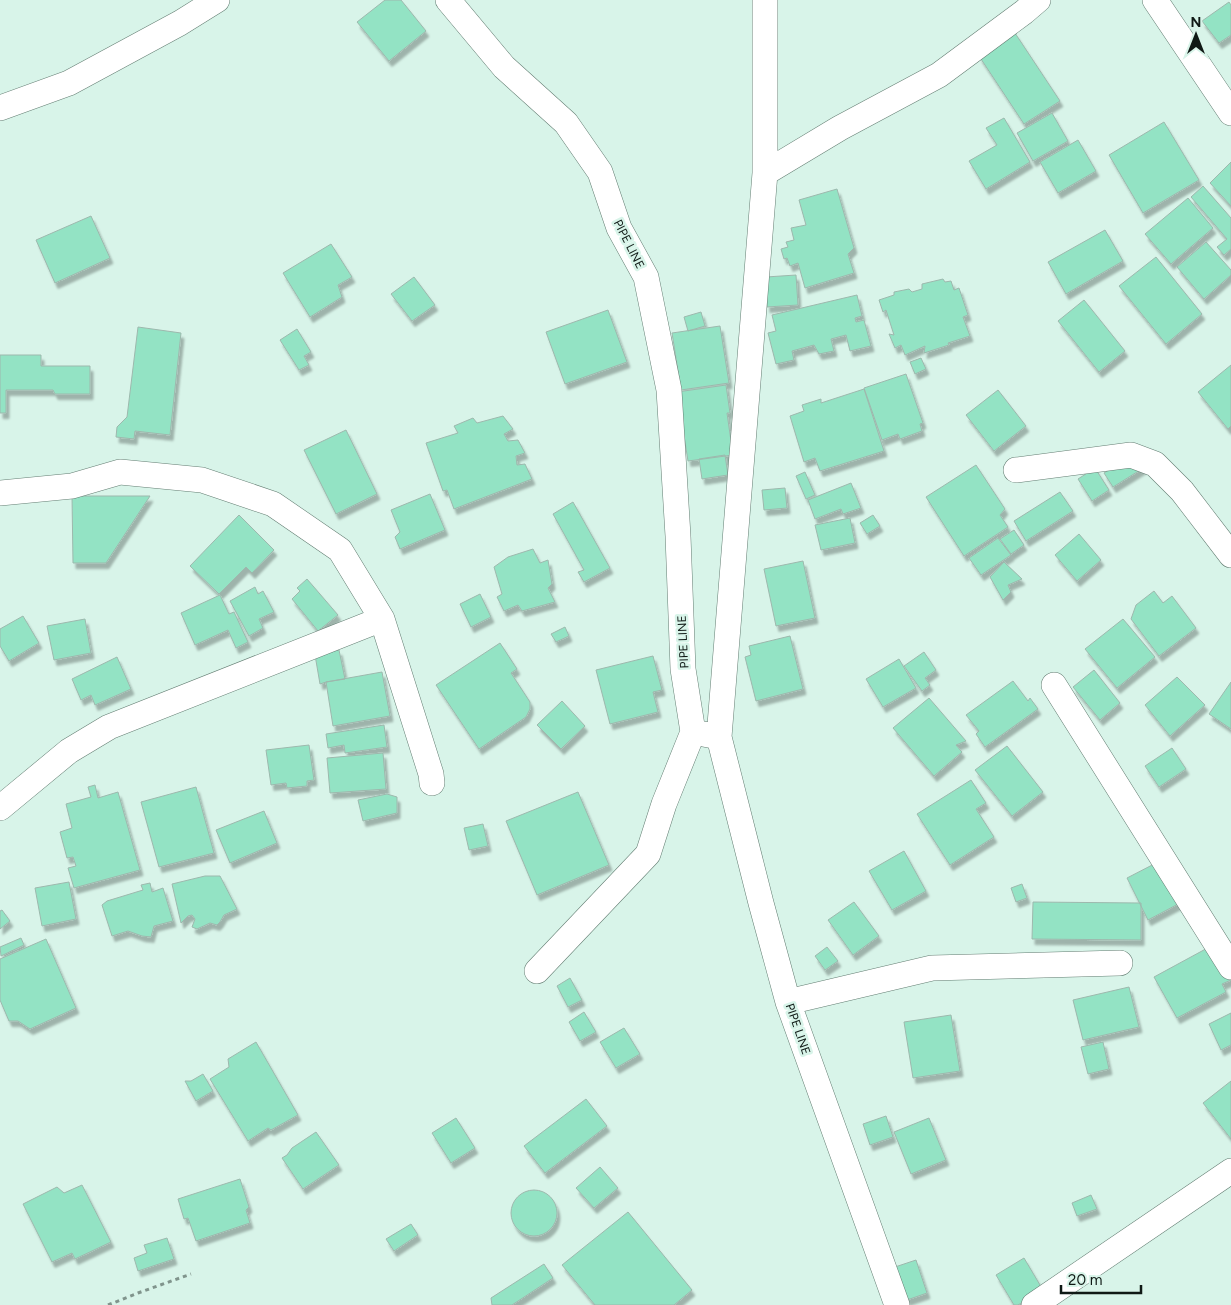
<svg xmlns="http://www.w3.org/2000/svg" width="1231" height="1305" font-family="Figtree,sans-serif">
<style>
.building{fill:#93e3c4;stroke:#9db8ad;filter:url(#shadow)}
.lines{fill:none;stroke-linecap:round;stroke-linejoin:round}
.street-casing{stroke:#647e73;stroke-width:26}
.path{stroke:#80948c;stroke-width:3;stroke-dasharray:4 4;stroke-linecap:butt}
.street{stroke:#fff;stroke-width:25}
.labels{text-anchor:middle;stroke-width:5;stroke-linejoin:round;paint-order:stroke}
.street-label{font-size:12px;fill:#0f1915;stroke:#d8f4e9}
</style>
<defs>
<filter id="shadow"><feDropShadow dx="3" dy="5.5" stdDeviation="1" flood-color="#0004"/></filter>
</defs>
<rect width="100%" height="100%" fill="#d8f4e9"/>
<path class="building" d="M385 0H401L426 31 389 61 357 22Z
M1229 2 1231 5V35L1219 43 1202 21Z
M1015 33 1060 101 1024 124 979 56Z
M1052 113 1068 141 1033 161 1017 133Z
M1004 118 1030 162 986 189 969 161 997 145 986 128Z
M1164 122 1199 180 1143 213 1109 155Z
M1078 140 1096 171 1058 193 1040 162Z
M1231 162V206L1210 183Z
M1203 186 1231 218V249L1224 255 1217 247 1227 239 1191 197Z
M837 189 854 248 848 254 854 273 805 288 798 263 790 266 787 258 784 259 781 249 788 247 786 242 794 240 791 228 806 225 799 200Z
M1188 198 1213 228 1171 264 1145 234Z
M91 216 110 258 55 283 36 240Z
M1105 230 1123 261 1066 294 1048 262Z
M1206 242 1231 270V275L1204 299 1177 267Z
M331 244 352 277 338 285 342 297 310 317 283 273Z
M1156 257 1202 314 1166 344 1119 286Z
M796 275 798 305 767 307 766 277Z
M414 277 435 305 412 321 391 294Z
M943 279 945 282 951 281 954 290 959 288 968 315 963 317 970 336 948 343 949 345 924 353 925 346 905 355 901 345 895 348 889 334 894 335 886 310 883 312 879 300 894 295V292L909 289 912 292 922 289V284Z
M857 295 862 316 855 318 856 322 864 320 871 346 850 351 846 335 831 339 834 351 819 354 814 345 792 351 794 360 776 364 768 333 776 331 772 315Z
M1084 300 1125 351 1099 372 1058 321Z
M608 310 627 362 565 384 546 332Z
M701 312 705 326 688 331 684 317Z
M720 326 729 383 681 390 672 333Z
M138 327 181 333 170 435 135 431 134 439 116 437 117 427 127 417Z
M297 329 311 352 304 356 309 365 299 370 280 340Z
M0 355H41V366H90V394H55L53 390H6V413H0Z
M921 358 926 369 915 374 910 362Z
M1231 365V426L1228 429 1198 392Z
M906 374 923 423 920 424 922 431 900 439 898 434 882 440 864 388Z
M726 385 730 413H727L733 455 688 461 677 392Z
M864 389 884 451 820 471 815 458 804 462 790 416 804 411 802 405 821 399V403Z
M998 390 1026 426 994 451 966 415Z
M503 416 513 429 504 434 508 441 518 440 525 453 516 456 517 465 525 464 532 479 454 509 447 490 443 491 426 443 458 433 454 426 473 418 477 423Z
M346 430 377 494 336 514 304 450Z
M1136 453 1145 467 1113 487 1104 473Z
M725 455 728 475 702 479 699 459Z
M976 465 1005 509 1000 515 1008 527 964 556 926 497Z
M1095 468 1109 490 1092 501 1078 479Z
M805 472 815 495 806 499 796 476Z
M851 483 861 508 843 514 841 509 815 519 808 500Z
M785 488 787 508 764 510 762 490Z
M1060 492 1073 511 1026 541 1014 521Z
M430 494 445 530 400 549 395 537 400 532 391 510Z
M72 496H150L106 563H73Z
M573 502 610 568 584 582 578 572 584 570 553 514Z
M239 515 274 550 252 573 246 567 219 594 190 566Z
M873 515 880 526 867 534 860 523Z
M850 518 855 543 821 550 815 525Z
M1014 530 1024 545 1011 554 1000 539Z
M1079 534 1101 560 1077 581 1055 555Z
M998 538 1011 555 981 575 969 558Z
M533 549 540 563 548 560 552 584 548 588 555 602 522 611 518 605 504 611 497 597 502 594 494 567 508 557Z
M803 561 815 618 776 626 764 569Z
M1004 562 1022 579 1008 585 1011 592 1003 600 990 577Z
M307 579 338 615 318 631 292 599 300 591 297 588Z
M255 587 258 594 263 591 274 612 259 619 263 628 249 636 230 601Z
M1154 591 1163 603 1172 596 1196 628 1159 656 1131 619 1136 605Z
M480 594 491 617 471 627 460 604Z
M220 595 229 614 234 612 248 642 236 648 228 630 195 645 181 613Z
M23 616 39 643 9 661 0 646V629Z
M85 619 91 653 54 660 47 626Z
M1123 619 1155 657 1117 688 1085 649Z
M565 627 569 636 556 642 551 634Z
M790 636 803 689 756 701 745 657 751 655 749 646Z
M500 643 517 669 511 673 530 702V709L526 717 479 749 436 685Z
M339 650 345 679 326 682 320 684 315 655Z
M924 652 936 670 925 678 930 685 922 691 904 666Z
M653 656 662 690 653 692 658 712 610 724 596 670Z
M117 657 131 689 95 705 91 695 81 700 72 679Z
M899 659 916 688 883 707 866 679Z
M1094 670 1120 703 1100 720 1073 687Z
M382 672 390 716 333 726 326 682Z
M1177 677 1205 705 1170 736 1145 705Z
M1013 681 1028 701 1030 698 1038 709 985 747 976 734 979 731 966 715Z
M1231 682V729L1209 714Z
M929 698 966 741 956 745 962 752 934 776 893 728Z
M562 701 585 726 561 749 537 725Z
M384 725 387 747 345 753 344 745 328 748 326 734Z
M309 745 314 780 307 781V786L287 788 286 783 271 785 266 750Z
M1007 746 1043 792 1012 816 975 770Z
M1172 748 1186 769 1159 787 1145 766Z
M383 753 386 789 330 793 327 758Z
M971 780 986 803 976 809 994 837 950 865 917 814Z
M95 785 98 798 118 792 140 870 74 888 68 868 76 866 73 857 67 858 60 832 72 828 66 804 91 797 88 787Z
M196 787 214 853 159 867 141 802Z
M578 792 609 865 537 895 506 821Z
M387 794 397 797V813L363 821 358 800Z
M264 811 277 843 230 863 216 830Z
M483 824 488 846 469 850 464 828Z
M904 851 926 891 892 910 869 871Z
M1158 862 1180 903 1148 920 1127 878Z
M205 876H220L237 909 224 915 220 922 217 925 210 923 197 929 192 927 195 919 192 915 188 916 181 923 172 884Z
M69 882 76 919 42 926 35 888Z
M150 883 152 892 163 888 173 921 154 926 151 937 142 936 128 931 112 936 102 905 107 901 143 890 141 885Z
M1022 884 1027 898 1016 902 1011 888Z
M854 902 879 936 853 955 828 920Z
M1033 902 1141 903V940L1032 939Z
M2 910 10 921 0 929V911Z
M21 938 24 945 1 956 0 947Z
M46 939 76 1008 30 1029 18 1021H9L0 1000V959Z
M1213 945 1231 978V980L1222 984 1226 992 1177 1018 1154 977Z
M827 947 838 961 825 970 815 956Z
M570 978 582 1000 568 1007 557 986Z
M1129 987 1139 1027 1083 1040 1073 1000Z
M584 1012 596 1032 580 1041 569 1022Z
M1231 1013V1045L1221 1050 1209 1024Z
M951 1015 960 1071 913 1078 904 1022Z
M624 1028 640 1054 616 1068 600 1042Z
M256 1042 298 1115 271 1130 268 1128 248 1141 210 1079 229 1067 228 1059Z
M1103 1042 1109 1069 1088 1074 1081 1047Z
M203 1074 213 1091 196 1101 185 1081H191Z
M1231 1081V1139L1203 1103Z
M586 1099 607 1126 545 1173 524 1146Z
M886 1116 893 1137 870 1145 863 1124Z
M456 1118 475 1148 451 1163 432 1133Z
M929 1118 946 1160 911 1174 894 1132Z
M316 1132 339 1165 303 1189 282 1158 287 1155 292 1148Z
M600 1167 618 1188 594 1208 576 1188Z
M240 1179 249 1207 246 1210 250 1223 196 1241 188 1218 184 1219 178 1199Z
M82 1185 111 1242 75 1259 72 1253 52 1262 23 1204 57 1187 64 1193Z
M511 1213a23 23 0 1 1 46 0a23 23 0 1 1-46 0Z
M1091 1195 1097 1209 1077 1216 1072 1203Z
M628 1212 692 1290 674 1305H595L562 1265Z
M411 1224 418 1235 394 1251 386 1239Z
M167 1238 174 1259 138 1271 134 1258 147 1253 144 1245Z
M1024 1258 1043 1290 1018 1305H1014L996 1275Z
M916 1260 927 1293 907 1300 895 1267Z
M544 1264 553 1278 512 1305H492L491 1298Z"/>
<g class="lines">
<defs>
<path id="street" d="M448 0 504 67 566 123 600 172 619 228 646 277 669 390 678 536 683 669 693 732 719 737 761 903 788 1002 897 1305
M1155 0 1231 113
M0 108 69 83 180 23 217 0
M765 173 840 128 939 75 1024 12 1038 0
M1016 470 1131 455 1155 464 1182 491 1231 555
M0 493 72 486 120 472 202 480 273 504 340 550 382 619 431 774 432 783
M1054 685 1231 967
M719 737 765 173V0
M0 808 69 751 109 727 382 619
M537 971 648 854 664 804 693 732
M788 1002 932 968 1120 963
M1034 1305 1231 1171"/>
</defs>
<use href="#street" class="street-casing"/>
<path class="path" d="M108 1305 138 1293 191 1274"/>
<use href="#street" class="street"/>
</g>
<g class="labels">
<g class="street-label">
<text transform="translate(629 244) rotate(63)" y="4">PIPE LINE</text>
<text transform="translate(683 642) rotate(-93)" y="4">PIPE LINE</text>
<text transform="translate(798 1029) rotate(71)" y="4">PIPE LINE</text>
</g>
</g>
<g transform="translate(1196 35)" stroke="#d8f4e9" stroke-width="4" paint-order="stroke">
<path d="M0-4L9 19L0 12L-9 19Z" fill="#0f1915"/>
<text y="-8" font-size="14" font-weight="bold" text-anchor="middle" fill="#0f1915">N</text>
</g>
<path d="M1061 1285v8h80v-8" fill="none" stroke="#0f1915" stroke-width="2.5"/>
<text x="1068" y="1285" font-size="15" fill="#0f1915" stroke="#d8f4e9" stroke-width="4" paint-order="stroke">20 m</text>
</svg>
